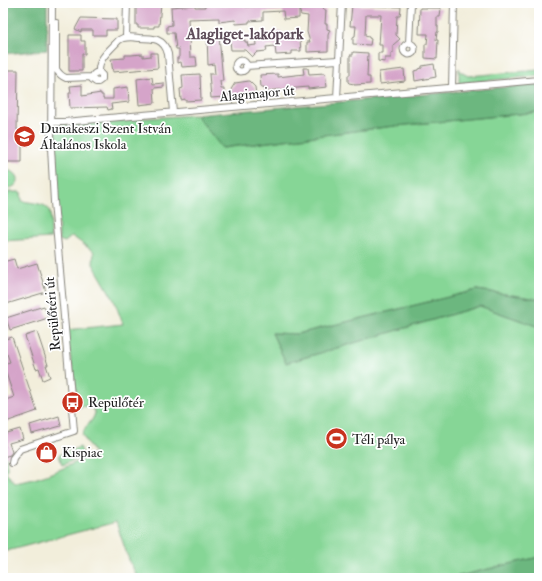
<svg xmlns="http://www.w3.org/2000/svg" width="542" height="581" font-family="'IM FELL Double Pica',serif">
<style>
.green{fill:#86d696;stroke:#517959}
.forest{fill:#6cb77f;stroke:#446a4e}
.building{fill:#d5a4c9}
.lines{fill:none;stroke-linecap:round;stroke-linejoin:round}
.street-casing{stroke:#87857c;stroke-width:8}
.street{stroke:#fff;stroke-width:6}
.labels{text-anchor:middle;stroke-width:3.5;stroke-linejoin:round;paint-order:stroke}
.street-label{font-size:14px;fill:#1c1c1c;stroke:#fff}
.poi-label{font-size:14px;fill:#1c1c1c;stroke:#fff;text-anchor:start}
.quarter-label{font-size:16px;font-weight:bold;fill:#5d4c59;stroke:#fff}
</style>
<rect width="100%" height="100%" fill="#fff"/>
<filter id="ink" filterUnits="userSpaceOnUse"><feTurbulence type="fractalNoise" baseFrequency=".025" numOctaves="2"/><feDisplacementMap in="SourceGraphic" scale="8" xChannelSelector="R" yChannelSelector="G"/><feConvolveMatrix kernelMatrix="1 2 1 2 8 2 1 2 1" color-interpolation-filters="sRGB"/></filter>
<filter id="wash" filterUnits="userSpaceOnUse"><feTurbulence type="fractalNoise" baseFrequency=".012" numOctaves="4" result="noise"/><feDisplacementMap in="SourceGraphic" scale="16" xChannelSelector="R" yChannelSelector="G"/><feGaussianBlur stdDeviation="0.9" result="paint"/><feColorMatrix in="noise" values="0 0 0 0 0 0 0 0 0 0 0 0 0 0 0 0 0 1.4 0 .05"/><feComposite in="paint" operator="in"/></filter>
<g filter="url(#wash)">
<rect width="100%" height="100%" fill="#f2eedb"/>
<path class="green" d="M459 68 461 72 468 76 539 70V76L459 83Z
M539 112V299L477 290 297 334 272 333 286 363 480 306 539 327V557L451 578H138L129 560 116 522 3 552V457L6 456 7 468 6 473 15 483C43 479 69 466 94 453L82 435C86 424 93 422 95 413L93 409 89 406 79 407 66 330 123 324 114 300 93 264 94 252 72 236 65 242 59 240 55 124 196 115 223 148 386 127Z
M3 170C23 170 23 189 3 189Z
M8 192H21L22 201C55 206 50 205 51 238L3 241V195H8Z
M80 447 84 456 62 465 59 455Z"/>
<path class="forest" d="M3 3H47V50L3 54Z
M539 84V112L386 127 222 148 196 115Z
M477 290 539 299V327L480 306 286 363 272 333 297 334Z
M539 557V578H451Z"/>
<g id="blocks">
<path class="building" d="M136 3H161L159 26H154V28H138V25H136Z
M267 3H298V7L309 8V3L322 4 324 10H326L325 24H327V29L330 30 328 35V51L307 52V42H310L307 32 308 16 301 15 299 9V18L284 19 283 11 263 12V20L249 21V23L236 24 235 20 219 22V18L188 19 190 57H196L197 66 182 67 181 62 177 63V58H179V49H176L174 33H167V26L172 25 171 7 195 5V7H205V5L223 4V6L246 4V7L267 6Z
M352 5 401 7 400 16H397L396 35 400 39 393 45V53H391V58H385V62L378 61V53H382V45H379L381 15H366L365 36 369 37V38L371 39 370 45 353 44V37L355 36 356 26H350Z
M420 8H441L440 17H437V26H438V32H437L436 40H438L437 59 425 58V44H427L428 34H419Z
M81 18 117 19V30H106V35H93V30H81V32L75 29Z
M281 31V34H285V37L294 36V38L300 39 301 51H292V54L276 55 275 46 266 47 267 51 257 52 252 57 245 50H231L230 41 228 38 233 33 241 40H245V42H247L248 46 256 45 255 35H262L263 37 272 36V34H274V32Z
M218 33V36H219L223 81H220L221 89H224V97L211 98 209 74H215L214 64 208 65 207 34Z
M69 35H81V41H85V54H82V71H69Z
M353 52 368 53 367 77H370V84L354 85V84L349 83 348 82V75H350V55H353Z
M151 53H157L158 68 113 72 111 59 125 58V55H131L143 54V57L151 56Z
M434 64 436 77 415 81 414 71 419 70V69L422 68V66Z
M303 68H308L309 74 325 73 327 87 308 89V87L265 91 264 87H261L260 75 278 74V77L304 74Z
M404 69 405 81 380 84 379 72Z
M3 70H18L17 130H22V162H3V122H5V105H3V97H5V78H3Z
M200 74 201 100 185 101V99L181 100 180 89 183 88 182 75Z
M152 77 153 84 164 83V87L154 88 155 103 139 105 137 79Z
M249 81 255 87 256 94 227 96 235 83Z
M82 85V96L101 93V95H103V99H113V89L128 87 129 102 111 104 112 109 108 110 107 107 70 108 69 93H71L70 86Z
M14 259 17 269 37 263 46 292 3 305V262Z
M44 306 48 318 10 330 6 318Z
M37 332 48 365H46L50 377 43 380 39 368 36 369 25 336Z
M12 337 37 411 3 423V401L14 397 3 364 10 362 7 354 3 355V340Z
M59 416 61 426 32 434 30 425Z
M20 429 23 439 9 443 12 452 10 455 3 457V448L5 447 3 441V434Z"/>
</g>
</g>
<g filter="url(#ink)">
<use href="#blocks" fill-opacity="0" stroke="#87857c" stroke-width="1"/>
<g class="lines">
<defs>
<path id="street" d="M56 23V69C59 74 61 76 66 78L92 77
M126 37 127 3
M409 43 411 3
M403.5 49a5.5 5.5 0 1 1 11 0a5.5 5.5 0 1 1-11 0Z
M235.5 66a5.5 5.5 0 1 1 11 0a5.5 5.5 0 1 1-11 0Z
M246 66 338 60
M99 72C94 73 93 74 92 79L96 82H98L102 79V75L99 72C98 58 110 50 119 40L123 38C128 37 133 37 139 38 153 38 164 38 168 54L173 112
M452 88 454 3
M337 98 342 3
M52 122H64L539 80
M12 463 13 458 20 449 74 431 54 202 51 148 52 3"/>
</defs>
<use href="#street" class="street-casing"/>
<use href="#street" class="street"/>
</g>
</g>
<defs>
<symbol id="school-disc" viewBox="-11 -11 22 22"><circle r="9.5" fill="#c8321e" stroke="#fff"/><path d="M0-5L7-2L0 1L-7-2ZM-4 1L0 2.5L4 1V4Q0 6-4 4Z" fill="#fff"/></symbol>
<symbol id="bus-disc" viewBox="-11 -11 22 22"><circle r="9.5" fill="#c8321e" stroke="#fff"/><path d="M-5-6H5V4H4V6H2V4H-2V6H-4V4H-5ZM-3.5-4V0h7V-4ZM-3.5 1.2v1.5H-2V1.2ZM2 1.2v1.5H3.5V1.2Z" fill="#fff"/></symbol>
<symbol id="stadium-disc" viewBox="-11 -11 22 22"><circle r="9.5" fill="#c8321e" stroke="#fff"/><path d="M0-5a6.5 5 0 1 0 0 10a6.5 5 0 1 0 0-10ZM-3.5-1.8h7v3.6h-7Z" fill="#fff"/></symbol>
<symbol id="shop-disc" viewBox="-11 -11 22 22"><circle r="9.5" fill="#c8321e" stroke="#fff"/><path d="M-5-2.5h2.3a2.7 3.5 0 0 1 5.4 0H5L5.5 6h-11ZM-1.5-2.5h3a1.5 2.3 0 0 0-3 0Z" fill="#fff"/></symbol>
</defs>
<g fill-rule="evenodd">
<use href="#school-disc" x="12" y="124" width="25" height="25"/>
<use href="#bus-disc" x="60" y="390" width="25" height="25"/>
<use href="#stadium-disc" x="324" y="426" width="25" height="25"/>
<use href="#shop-disc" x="34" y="440" width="25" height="25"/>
</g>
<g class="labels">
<g class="street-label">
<text transform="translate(257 93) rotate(-5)" y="5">Alagimajor út</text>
<text transform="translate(52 314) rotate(-95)" y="5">Repülőtéri út</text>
</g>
<g class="poi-label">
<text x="40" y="133">Dunakeszi Szent István<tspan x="40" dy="16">Általános Iskola</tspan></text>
<text x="88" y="407">Repülőtér</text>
<text x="352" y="444">Téli pálya</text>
<text x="62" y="457">Kispiac</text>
</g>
<g class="quarter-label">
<text x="245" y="39">Alagliget-lakópark</text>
</g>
</g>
<rect width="542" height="581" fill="none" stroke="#fff" stroke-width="16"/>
</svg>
